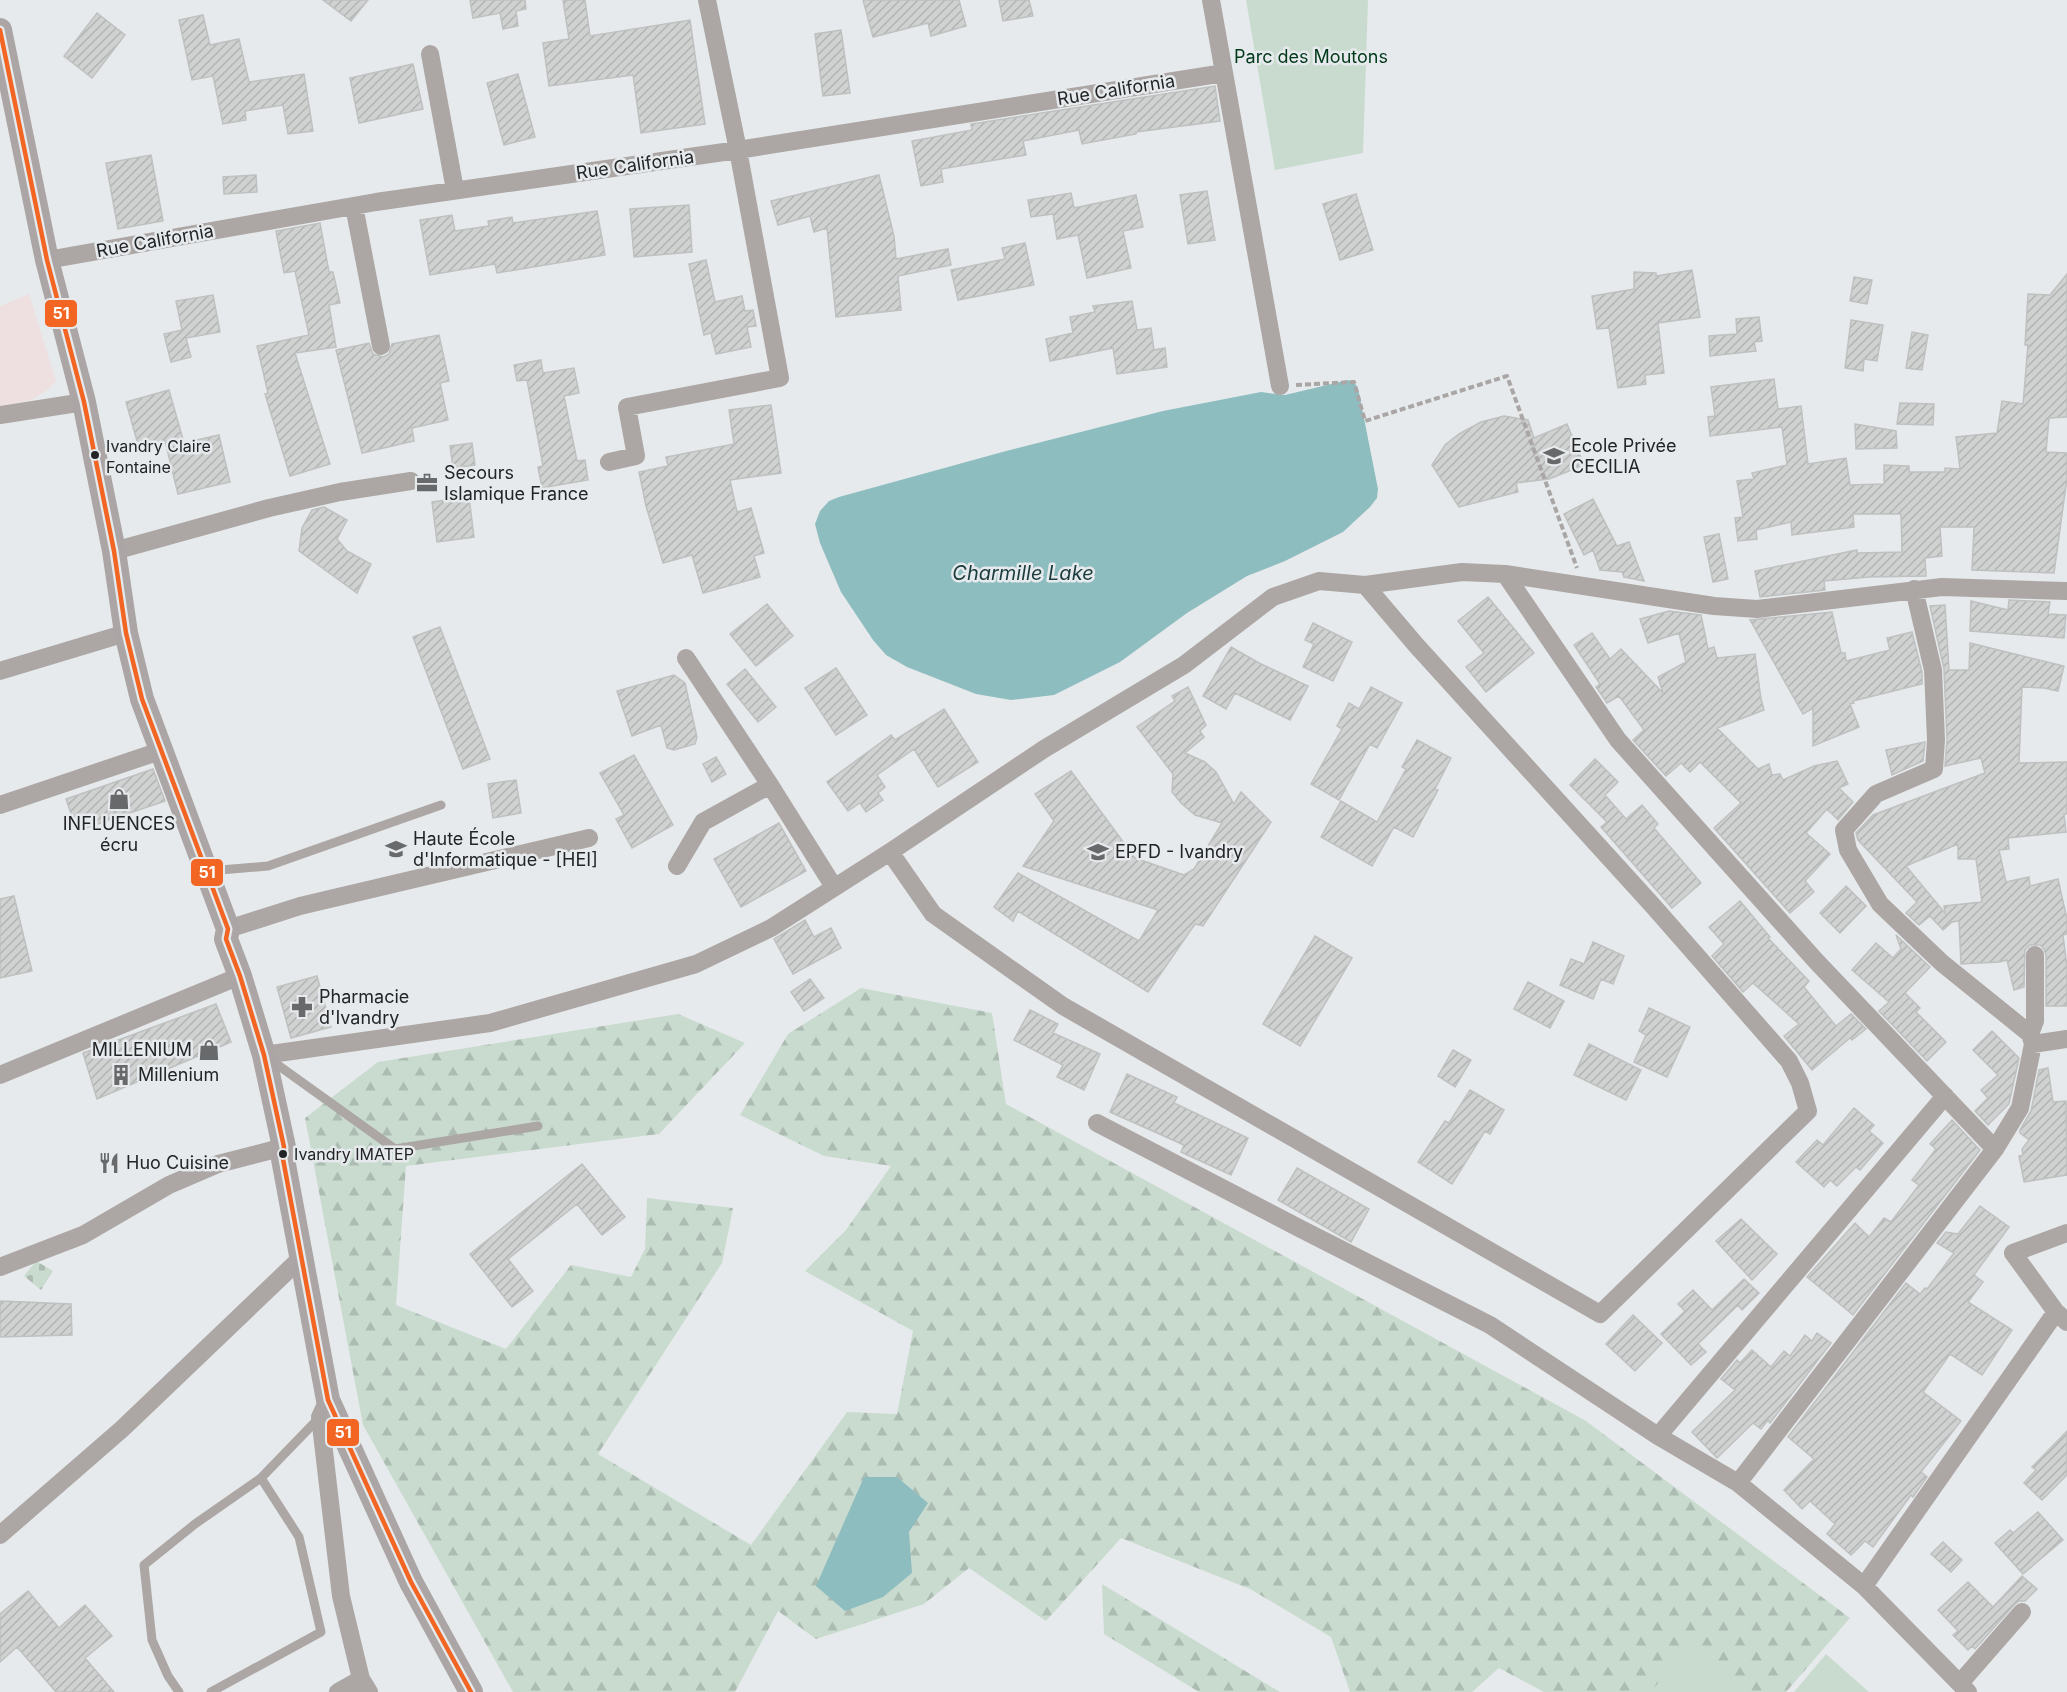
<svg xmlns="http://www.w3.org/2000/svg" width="2067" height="1692" font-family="Inter,sans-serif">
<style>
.education{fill:#eee0e0}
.forest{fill:url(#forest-firs)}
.cemetery{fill:url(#cemetery-stones)}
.park{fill:#c9dbcf}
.water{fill:#8ebdc0}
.building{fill:url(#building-hatch);stroke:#bfc0c0;stroke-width:1.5;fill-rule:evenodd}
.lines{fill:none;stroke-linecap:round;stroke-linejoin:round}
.path{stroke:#aaa6a5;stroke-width:4;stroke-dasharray:6 3;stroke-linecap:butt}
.service{stroke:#aca7a5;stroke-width:9}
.minor{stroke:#aca7a5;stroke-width:18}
.secondary{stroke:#aba6a5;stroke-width:24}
.bus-1-casing{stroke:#e6eaed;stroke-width:9}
.bus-1{stroke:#f26522;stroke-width:4.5}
.bus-dot{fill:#232426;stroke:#e6eaed;stroke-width:2}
.labels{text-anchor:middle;stroke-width:5;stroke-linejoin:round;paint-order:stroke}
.bus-label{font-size:16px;fill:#232426;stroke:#e6eaed;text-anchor:start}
.park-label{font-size:18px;fill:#00391a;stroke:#e6eaed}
.street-label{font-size:18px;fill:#232426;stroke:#e6eaed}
.poi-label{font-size:18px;fill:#232426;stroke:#e6eaed;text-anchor:start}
.water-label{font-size:20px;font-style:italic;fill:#1b3c3e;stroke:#e6eaed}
.line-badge{stroke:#e6eaed;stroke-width:2}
.badge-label{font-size:16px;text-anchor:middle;font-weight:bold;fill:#fff}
</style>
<defs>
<pattern id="forest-firs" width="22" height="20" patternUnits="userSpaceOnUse" patternTransform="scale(1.5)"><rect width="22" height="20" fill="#c9dbcf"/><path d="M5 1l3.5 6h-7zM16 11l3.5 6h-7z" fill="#acbcb2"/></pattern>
<pattern id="cemetery-stones" width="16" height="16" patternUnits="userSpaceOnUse" patternTransform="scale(1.5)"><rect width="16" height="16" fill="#c9dbcf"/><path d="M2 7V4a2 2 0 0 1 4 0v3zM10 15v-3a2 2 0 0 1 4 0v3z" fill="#acbcb2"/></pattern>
<pattern id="building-hatch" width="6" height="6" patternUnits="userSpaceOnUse" patternTransform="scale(1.5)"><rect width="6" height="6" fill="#d0d1d1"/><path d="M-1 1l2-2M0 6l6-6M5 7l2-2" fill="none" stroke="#b2b3b3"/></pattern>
</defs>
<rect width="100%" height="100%" fill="#e7eaec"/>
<path class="education" d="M29 294 56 381 46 391 31 400 0 407V306Z"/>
<path class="forest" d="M861 988 992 1013 1006 1104 1586 1421 1850 1618 1786 1692H1544L1499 1668 1472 1692H1350L1331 1637 1250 1589 1121 1538 1046 1621 969 1568 924 1604 816 1639 778 1611 735 1692H513L363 1425 305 1118 378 1062 678 1014 745 1043 659 1134 406 1166 396 1305 506 1349 571 1265 631 1277 645 1249 647 1198 733 1208 722 1263 598 1454 751 1545 847 1412 897 1414 913 1331 805 1271 846 1230 891 1166 824 1156 740 1115 788 1034Z
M1102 1584 1280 1692H1199L1104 1634Z"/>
<path class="cemetery" d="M36 1261 53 1271 41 1290 24 1276Z"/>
<path class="park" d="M1246 0H1368L1363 153 1275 170Z
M1693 1646 1737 1687 1732 1692H1650Z
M1826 1654 1869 1692H1794Z"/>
<path class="water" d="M1348 380 1354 382 1358 388 1378 489 1377 498 1370 507 1343 532 1285 561 1247 576 1187 613 1120 662 1054 695 1011 700 976 694 907 667 886 655 873 640 841 592 820 543 815 524 820 511 829 501 839 497 1006 451 1163 411 1261 392 1285 395Z
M864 1477H897L928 1503 909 1532 912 1573 883 1597 845 1611 816 1586Z"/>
<path class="building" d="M323 0H368L351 21Z
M470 0H525L526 9 516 11 518 26 503 29 500 13 473 18Z
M563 0H585L590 36 690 20 705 124 641 133 633 75 549 86 543 43 569 39Z
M863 0H959L966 26 931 36 928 23 873 37Z
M999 0H1029L1033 16 1003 21Z
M97 13 125 35 92 78 64 56Z
M203 15 210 45 239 39 249 82 304 74 313 131 288 134 283 105 245 111 246 120 223 124 213 76 192 80 179 20Z
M841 30 850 93 823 96 815 34Z
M413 64 423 109 359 123 350 78Z
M518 74 535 137 504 145 487 83Z
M1215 86 1220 121 1136 132V134L1082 144 1079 130 1023 141 1026 155 941 169 943 182 921 186 912 141 972 130 971 124Z
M151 155 163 221 118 229 106 163Z
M256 175 257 192 224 194 223 177Z
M879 175 894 236 896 259 948 249 951 265 898 276 901 310 836 317 827 228 814 232 810 216 778 225 771 201Z
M1207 191 1215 240 1188 244 1180 195Z
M1071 193 1074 208 1136 195 1143 227 1123 231 1131 268 1087 278 1078 235 1057 239 1053 214 1031 217 1028 200Z
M1356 194 1373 250 1340 260 1323 204Z
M689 205 692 252 634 257 630 209Z
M597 211 605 255 497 273 495 264 430 275 420 220 452 215 455 231 489 226 488 221 512 217 513 223Z
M320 223 329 272H333L340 303 329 305 336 347 295 353 330 464 290 476 265 394 268 393 257 346 309 335 295 271 284 273 276 231Z
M1025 243 1034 285 958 300 951 270 1005 259 1002 248Z
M706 260 715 302 742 296 745 311 753 310 756 326 747 327 751 347 716 354 711 333 704 335 689 264Z
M1692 270 1700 317 1658 323 1664 373 1645 375 1646 384 1618 388 1609 328 1597 329 1592 296 1634 289V272L1656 273V276Z
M2067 274V417L2049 418 2046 452 2067 453V478L2054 573 1972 570 1974 527H1940L1942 556 1925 558 1926 576 1869 577 1824 581 1825 590 1760 597 1755 571 1857 550V553L1902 552 1901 514H1853L1854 527 1792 535 1791 522 1756 530 1757 539 1738 541 1735 518 1743 517 1737 481 1754 479 1752 473 1787 465 1782 427 1710 436 1708 417 1715 416 1711 387 1774 379 1778 409 1801 406 1808 464 1846 458 1850 485 1884 484V465L1909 466V472H1945V468L1960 469 1956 437 1997 433 2002 401 2023 404 2028 345H2025L2028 294 2050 295Z
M1854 277 1872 280 1867 304 1850 301Z
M213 295 220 332 186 338 191 357 171 362 164 334 182 330 176 301Z
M1132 301 1137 330 1151 328 1154 350 1165 348 1167 367 1117 374 1113 348 1050 361 1046 339 1073 333 1070 317 1095 312 1093 306Z
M1759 317 1762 341 1754 342 1756 351 1710 356 1709 336 1737 334 1736 319Z
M1851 320 1883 325 1877 361 1864 359 1863 371 1845 368Z
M1912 332 1928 335 1922 370 1906 368Z
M439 335 449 381 440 383 448 420 412 428 414 441 362 453 336 350 369 343 373 354 383 357 389 354 392 344Z
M541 360 543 373 574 368 579 393 564 396 577 461 585 460 588 480 542 488 538 467 543 466 527 380 517 381 514 365Z
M169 390 184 443 219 435 230 482 178 494 165 441 139 448 126 402Z
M1900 403 1934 404 1933 425 1897 424Z
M771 405 781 473 730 480 737 512 751 508 764 553 754 556 760 577 703 593 692 555 663 563 646 506 639 472 668 466 666 457 734 444 729 410Z
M1504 416 1528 420 1534 438 1567 424 1584 465 1549 479 1516 483 1518 492 1459 507 1432 465 1445 445 1459 434 1481 422Z
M1855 424 1896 431 1897 448 1856 449Z
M472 443 475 465 453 468 450 446Z
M469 497 474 537 437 542 432 502Z
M1593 499 1617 546 1629 542 1644 581 1624 577 1622 572 1600 570 1593 550 1584 555 1564 514Z
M324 507 347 520 337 539 347 551 371 564 357 593 299 551 302 528 312 510Z
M1719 534 1728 579 1713 582 1704 537Z
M1488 597 1534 653 1486 692 1466 667 1484 653 1458 621Z
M2009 600 2050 602 2048 614 2066 615 2064 638 1970 631 1971 601 2008 610Z
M767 604 793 636 756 666 730 634Z
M1945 605 1949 670H1969L1970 643 2064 666 2058 691 2044 688 2022 687 2019 763 2067 762V814H2064L2066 832 2008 838 2009 849 1999 850 2006 882 2029 877 2030 886 2058 879 2067 919V934L2063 935 2067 967V1006H2046V955L2044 949 2040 945H2030L2025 950 2024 987 2014 990 2007 960 1999 962 1961 964 1959 921 1952 922 1943 930 1930 916 1919 925 1906 913 1917 902 1858 840 1856 833 1873 815 1985 773 1981 758 1945 766 1947 740 1944 669 1930 606ZM1958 844V859H1976L1982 902 1944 906 1945 913 1906 866Z
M1669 611 1701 615 1708 649 1714 647 1717 658 1755 654 1761 699 1764 710 1717 728 1758 769 1769 764 1772 775 1780 774 1783 780 1814 766 1837 761 1848 784 1839 788 1853 802 1838 820 1827 809 1806 833 1830 854 1805 881 1814 892 1790 913 1714 828 1741 803 1700 762 1690 772 1681 763 1666 776 1633 740 1644 730 1619 696 1607 703 1596 687 1600 684 1574 645 1592 633 1610 659 1621 649 1663 693 1658 677 1686 662 1679 633 1648 643 1640 619Z
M1832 612 1841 653H1845L1846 661 1890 650 1887 638 1912 632 1922 672V684L1853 701 1854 703 1850 704 1859 727 1813 746V708L1803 714 1750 620Z
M1313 623 1352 642 1333 681 1303 667 1314 644 1305 640Z
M440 627 490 759 463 769 413 637Z
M1231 647 1259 663 1308 686 1290 720 1235 693 1226 709 1203 696Z
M836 668 867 715 836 735 805 688Z
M745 669 776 707 758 722 727 684Z
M674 675 685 683 697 737 695 744 674 750 667 748 661 725 632 736 617 691Z
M1188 687 1206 725 1200 731 1204 737 1185 753 1205 762 1216 772 1234 804 1241 792 1271 822 1203 926 1195 924 1148 992 1018 911 1013 921 994 907 1018 873 1139 941 1158 910 1023 866 1054 821 1035 794 1071 771 1135 858 1184 875 1194 869 1222 823 1195 815 1181 803 1172 792 1173 774 1137 727 1175 701 1172 696Z
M1371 687 1402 703 1377 748 1370 744 1339 800 1311 784 1342 729 1337 726 1349 703 1359 709Z
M944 709 978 762 938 787 914 749 877 775 885 787 878 793 883 800 866 812 860 803 848 811 827 782 891 735 895 740Z
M1417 740 1451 758 1435 789 1438 790 1413 837 1394 827 1372 866 1321 837 1341 801 1377 822 1406 769 1402 767Z
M1925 742 1923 761 1892 775 1886 750Z
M634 755 673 825 632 848 616 819 624 815 600 773Z
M716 757 726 774 712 782 703 764Z
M1595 759 1618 782 1605 795 1626 819 1642 805 1658 824 1654 828 1701 883 1672 908 1601 827 1607 822 1570 785Z
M153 769 165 801 77 831 66 799Z
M516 780 521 813 493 818 488 784Z
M779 823 806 871 741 907 714 859Z
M1846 886 1866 906 1840 933 1820 913Z
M14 896 32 971 0 978V899Z
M1740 901 1770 937 1768 938 1809 981 1804 987 1836 1026 1851 1014 1866 1029 1852 1040 1850 1038 1812 1070 1784 1036 1799 1024 1753 983 1743 992 1712 956 1724 944 1709 927Z
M805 920 814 937 831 928 841 948 793 974 774 939Z
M1896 935 1930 967 1905 993 1920 1008 1916 1012 1946 1042 1927 1061 1879 1011 1889 1002 1852 970 1876 943 1893 958 1901 949Z
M1315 936 1352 958 1300 1046 1263 1024Z
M1593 942 1624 956 1613 984 1601 979 1593 999 1560 985 1571 959 1584 964Z
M317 976 331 1027 291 1038 277 987Z
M810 979 824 998 804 1011 791 992Z
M1528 982 1564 1001 1550 1028 1514 1009Z
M216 1004 231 1042 97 1099 83 1053Z
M1649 1008 1690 1027 1667 1077 1634 1062 1646 1035 1639 1031Z
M1030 1010 1058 1024 1053 1033 1100 1054 1084 1090 1057 1077 1063 1065 1014 1040Z
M1992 1031 2019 1058 2009 1104 1988 1125 1975 1111 1988 1098 1981 1090 1998 1075 1973 1050Z
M1589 1044 1641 1070 1626 1100 1574 1075Z
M1453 1050 1471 1060 1455 1087 1438 1076Z
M2048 1068 2053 1102 2066 1101 2067 1175 2024 1182 2019 1156 2023 1155 2022 1149 2029 1140 2020 1133V1130L2031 1111 2039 1070Z
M1127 1074 1177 1097 1174 1103 1248 1138 1231 1175 1181 1152 1184 1145 1110 1112Z
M1470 1090 1504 1110 1490 1134 1485 1131 1452 1184 1418 1162 1445 1121 1449 1123Z
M1854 1108 1874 1125 1869 1131 1883 1143 1860 1170 1856 1167 1837 1186 1830 1180 1824 1187 1796 1162 1817 1140 1823 1145Z
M1952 1120 1980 1150 1853 1315 1807 1277 1855 1223 1869 1237 1884 1218 1891 1222 1919 1185 1912 1180 1936 1149 1930 1144Z
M582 1164 625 1217 602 1235 577 1204 508 1259 533 1291 512 1307 470 1254Z
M1297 1168 1369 1209 1351 1242 1278 1200Z
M1980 1206 2009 1227 1974 1275 1983 1282 1968 1302 2012 1330 1982 1375 1950 1354 1923 1392 1961 1421 1921 1472 1927 1477 1913 1497 1911 1495 1873 1547 1865 1541 1851 1555 1827 1534 1835 1524 1810 1501 1802 1509 1784 1490 1814 1459 1788 1437 1906 1283 1920 1294 1925 1288 1927 1289 1954 1253 1937 1243 1946 1232 1958 1234Z
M1741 1219 1777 1254 1752 1280 1716 1241Z
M1744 1279 1759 1293 1742 1310 1738 1305 1698 1344 1706 1352 1691 1365 1661 1334 1685 1311 1678 1304 1693 1290 1712 1310Z
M0 1301 71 1304 72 1335 0 1337Z
M1633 1315 1662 1343 1635 1371 1606 1344Z
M1817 1333 1831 1343 1770 1423 1768 1420 1761 1429 1753 1423 1717 1458 1716 1457 1692 1432 1735 1390 1721 1379 1737 1360 1740 1363 1752 1350 1771 1367 1784 1351 1790 1356 1805 1335 1812 1341Z
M2067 1431V1475L2042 1500 2024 1483 2036 1470 2032 1467Z
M2038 1512 2063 1540 2023 1574 1995 1543 2010 1530 2013 1533Z
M1943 1542 1962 1560 1951 1572 1931 1554Z
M2022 1576 2037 1589 2025 1601H2019L2014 1605 1975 1649 1972 1646 1968 1650 1953 1635 1958 1631 1938 1610 1968 1582 1993 1607Z
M28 1591 59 1628 85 1605 112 1636 85 1658 114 1692H56L17 1647 0 1662V1614Z"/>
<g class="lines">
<path class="path" d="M1296 385 1354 382 1365 421 1507 376 1577 568"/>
<path class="service" d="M208 871 268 866 441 805
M268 1058 395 1149 538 1126
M179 1692 168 1676 152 1640 144 1565 195 1524 261 1478 319 1418
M211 1692 321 1632 299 1537 261 1478"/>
<path class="minor" d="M1211 0 1280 386
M430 54 455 190
M354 206 381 346
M47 260 376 202 738 150 1224 73
M0 415 84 402
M609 462 636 456 627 407 780 378 738 150 707 0
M114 551 269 508 340 492 411 481
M1505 574 1618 740 1816 961 1995 1149
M1365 585 1462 572 1505 574 1714 606 1757 609 1942 587 2067 591
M686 658 770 785 834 887
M0 671 126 633
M0 805 160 751
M677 866 703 822 770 785
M228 929 300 906 589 838
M2030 1034 2035 1021V955
M2033 1044 2067 1039
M264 1055 490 1023 696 964 771 928 890 852 1044 749 1184 665 1273 597 1319 581 1365 585 1416 645 1654 907 1789 1061 1800 1083 1808 1111 1600 1314 1063 1006 933 914 890 852
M0 1075 240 976
M1097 1123 1299 1228 1490 1325 1658 1436 1738 1483 1864 1586 1968 1692
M2067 1233 2013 1253 2056 1312 2067 1322
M0 1267 83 1235 169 1185 218 1164 284 1147
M328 1400 320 1417 341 1596 361 1679 369 1692
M1658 1436 1945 1096
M1738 1483 1995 1149 2020 1108 2033 1044 2030 1034 1942 963 1880 904 1848 850 1844 830 1876 794 1934 769 1936 740 1933 670 1914 589
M0 1535 122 1429 302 1257
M1864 1586 2056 1312
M1960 1683 2022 1612
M338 1692 361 1679"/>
<path class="secondary" d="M0 30 47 260 84 402 114 551 126 633 142 699 228 929 226 939 240 976 264 1055 284 1147 283 1159 328 1400 411 1582 471 1692"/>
<defs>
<path id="bus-1" d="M0 30 47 260 84 402 114 551 126 633 142 699 228 929 226 939 240 976 264 1055 284 1147 283 1159 328 1400 411 1582 471 1692"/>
</defs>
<use href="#bus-1" class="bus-1-casing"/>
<use href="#bus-1" class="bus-1"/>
</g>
<defs>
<symbol id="school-bare" viewBox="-9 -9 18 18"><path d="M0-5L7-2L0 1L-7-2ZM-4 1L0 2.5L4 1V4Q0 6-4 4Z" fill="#68696b" stroke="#e6eaed" stroke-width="2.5" paint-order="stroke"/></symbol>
<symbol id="office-bare" viewBox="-9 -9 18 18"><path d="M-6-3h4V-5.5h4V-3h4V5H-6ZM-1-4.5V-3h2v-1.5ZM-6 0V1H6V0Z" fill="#68696b" stroke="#e6eaed" stroke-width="2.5" paint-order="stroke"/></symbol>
<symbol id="shop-bare" viewBox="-9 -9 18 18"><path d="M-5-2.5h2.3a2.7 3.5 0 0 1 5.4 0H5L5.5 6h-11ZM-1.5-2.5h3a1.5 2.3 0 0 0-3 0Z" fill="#68696b" stroke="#e6eaed" stroke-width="2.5" paint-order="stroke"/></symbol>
<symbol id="pharmacy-bare" viewBox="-9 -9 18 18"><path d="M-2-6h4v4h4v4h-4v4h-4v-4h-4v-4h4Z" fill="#68696b" stroke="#e6eaed" stroke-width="2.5" paint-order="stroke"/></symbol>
<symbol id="building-bare" viewBox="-9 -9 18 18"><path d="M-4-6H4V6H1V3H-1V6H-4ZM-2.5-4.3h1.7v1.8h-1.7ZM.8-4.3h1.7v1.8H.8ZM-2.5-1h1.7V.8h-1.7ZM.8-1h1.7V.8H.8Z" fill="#68696b" stroke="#e6eaed" stroke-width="2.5" paint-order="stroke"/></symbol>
<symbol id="restaurant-bare" viewBox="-9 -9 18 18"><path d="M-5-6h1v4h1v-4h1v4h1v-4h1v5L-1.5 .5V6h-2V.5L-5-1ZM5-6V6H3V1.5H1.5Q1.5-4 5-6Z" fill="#68696b" stroke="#e6eaed" stroke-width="2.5" paint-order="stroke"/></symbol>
</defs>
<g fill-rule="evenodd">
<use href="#school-bare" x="1539" y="441" width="30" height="30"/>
<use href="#office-bare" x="412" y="468" width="30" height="30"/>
<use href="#shop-bare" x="104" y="784" width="30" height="30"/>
<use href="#school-bare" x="381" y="834" width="30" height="30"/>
<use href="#school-bare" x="1083" y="837" width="30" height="30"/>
<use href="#pharmacy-bare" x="287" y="992" width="30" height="30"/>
<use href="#shop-bare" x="194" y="1035" width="30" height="30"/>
<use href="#building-bare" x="106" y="1060" width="30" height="30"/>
<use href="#restaurant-bare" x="94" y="1148" width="30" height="30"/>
</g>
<g class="bus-dot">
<circle cx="95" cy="455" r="5"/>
<circle cx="283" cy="1154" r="5"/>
</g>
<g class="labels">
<g class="bus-label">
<text x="106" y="452">Ivandry Claire<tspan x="106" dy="21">Fontaine</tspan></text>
<text x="294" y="1160">Ivandry IMATEP</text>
</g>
<g class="park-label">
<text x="1311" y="63">Parc des Moutons</text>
</g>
<g class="street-label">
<text transform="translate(1116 90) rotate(-9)" y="6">Rue California</text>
<text transform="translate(635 165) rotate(-8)" y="6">Rue California</text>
<text transform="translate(155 241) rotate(-10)" y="6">Rue California</text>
</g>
<g class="poi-label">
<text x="1571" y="452">Ecole Privée<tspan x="1571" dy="21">CECILIA</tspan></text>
<text x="444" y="479">Secours<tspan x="444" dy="21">Islamique France</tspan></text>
<text x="119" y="830" text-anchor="middle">INFLUENCES<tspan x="119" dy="21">écru</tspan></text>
<text x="413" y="845">Haute École<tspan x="413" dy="21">d'Informatique - [HEI]</tspan></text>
<text x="1115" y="858">EPFD - Ivandry</text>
<text x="319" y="1003">Pharmacie<tspan x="319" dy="21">d'Ivandry</tspan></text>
<text x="192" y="1056" text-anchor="end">MILLENIUM</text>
<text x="138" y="1081">Millenium</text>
<text x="126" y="1169">Huo Cuisine</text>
</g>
<g class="water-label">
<text x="1023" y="580">Charmille Lake</text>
</g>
</g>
<g class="line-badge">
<rect x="44" y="299" width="34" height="29" rx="6" fill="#f26522"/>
<rect x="190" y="858" width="34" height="29" rx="6" fill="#f26522"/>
<rect x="326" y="1418" width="34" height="29" rx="6" fill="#f26522"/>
</g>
<g class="badge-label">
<text x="61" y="319">51</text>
<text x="207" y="878">51</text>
<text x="343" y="1438">51</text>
</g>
</svg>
